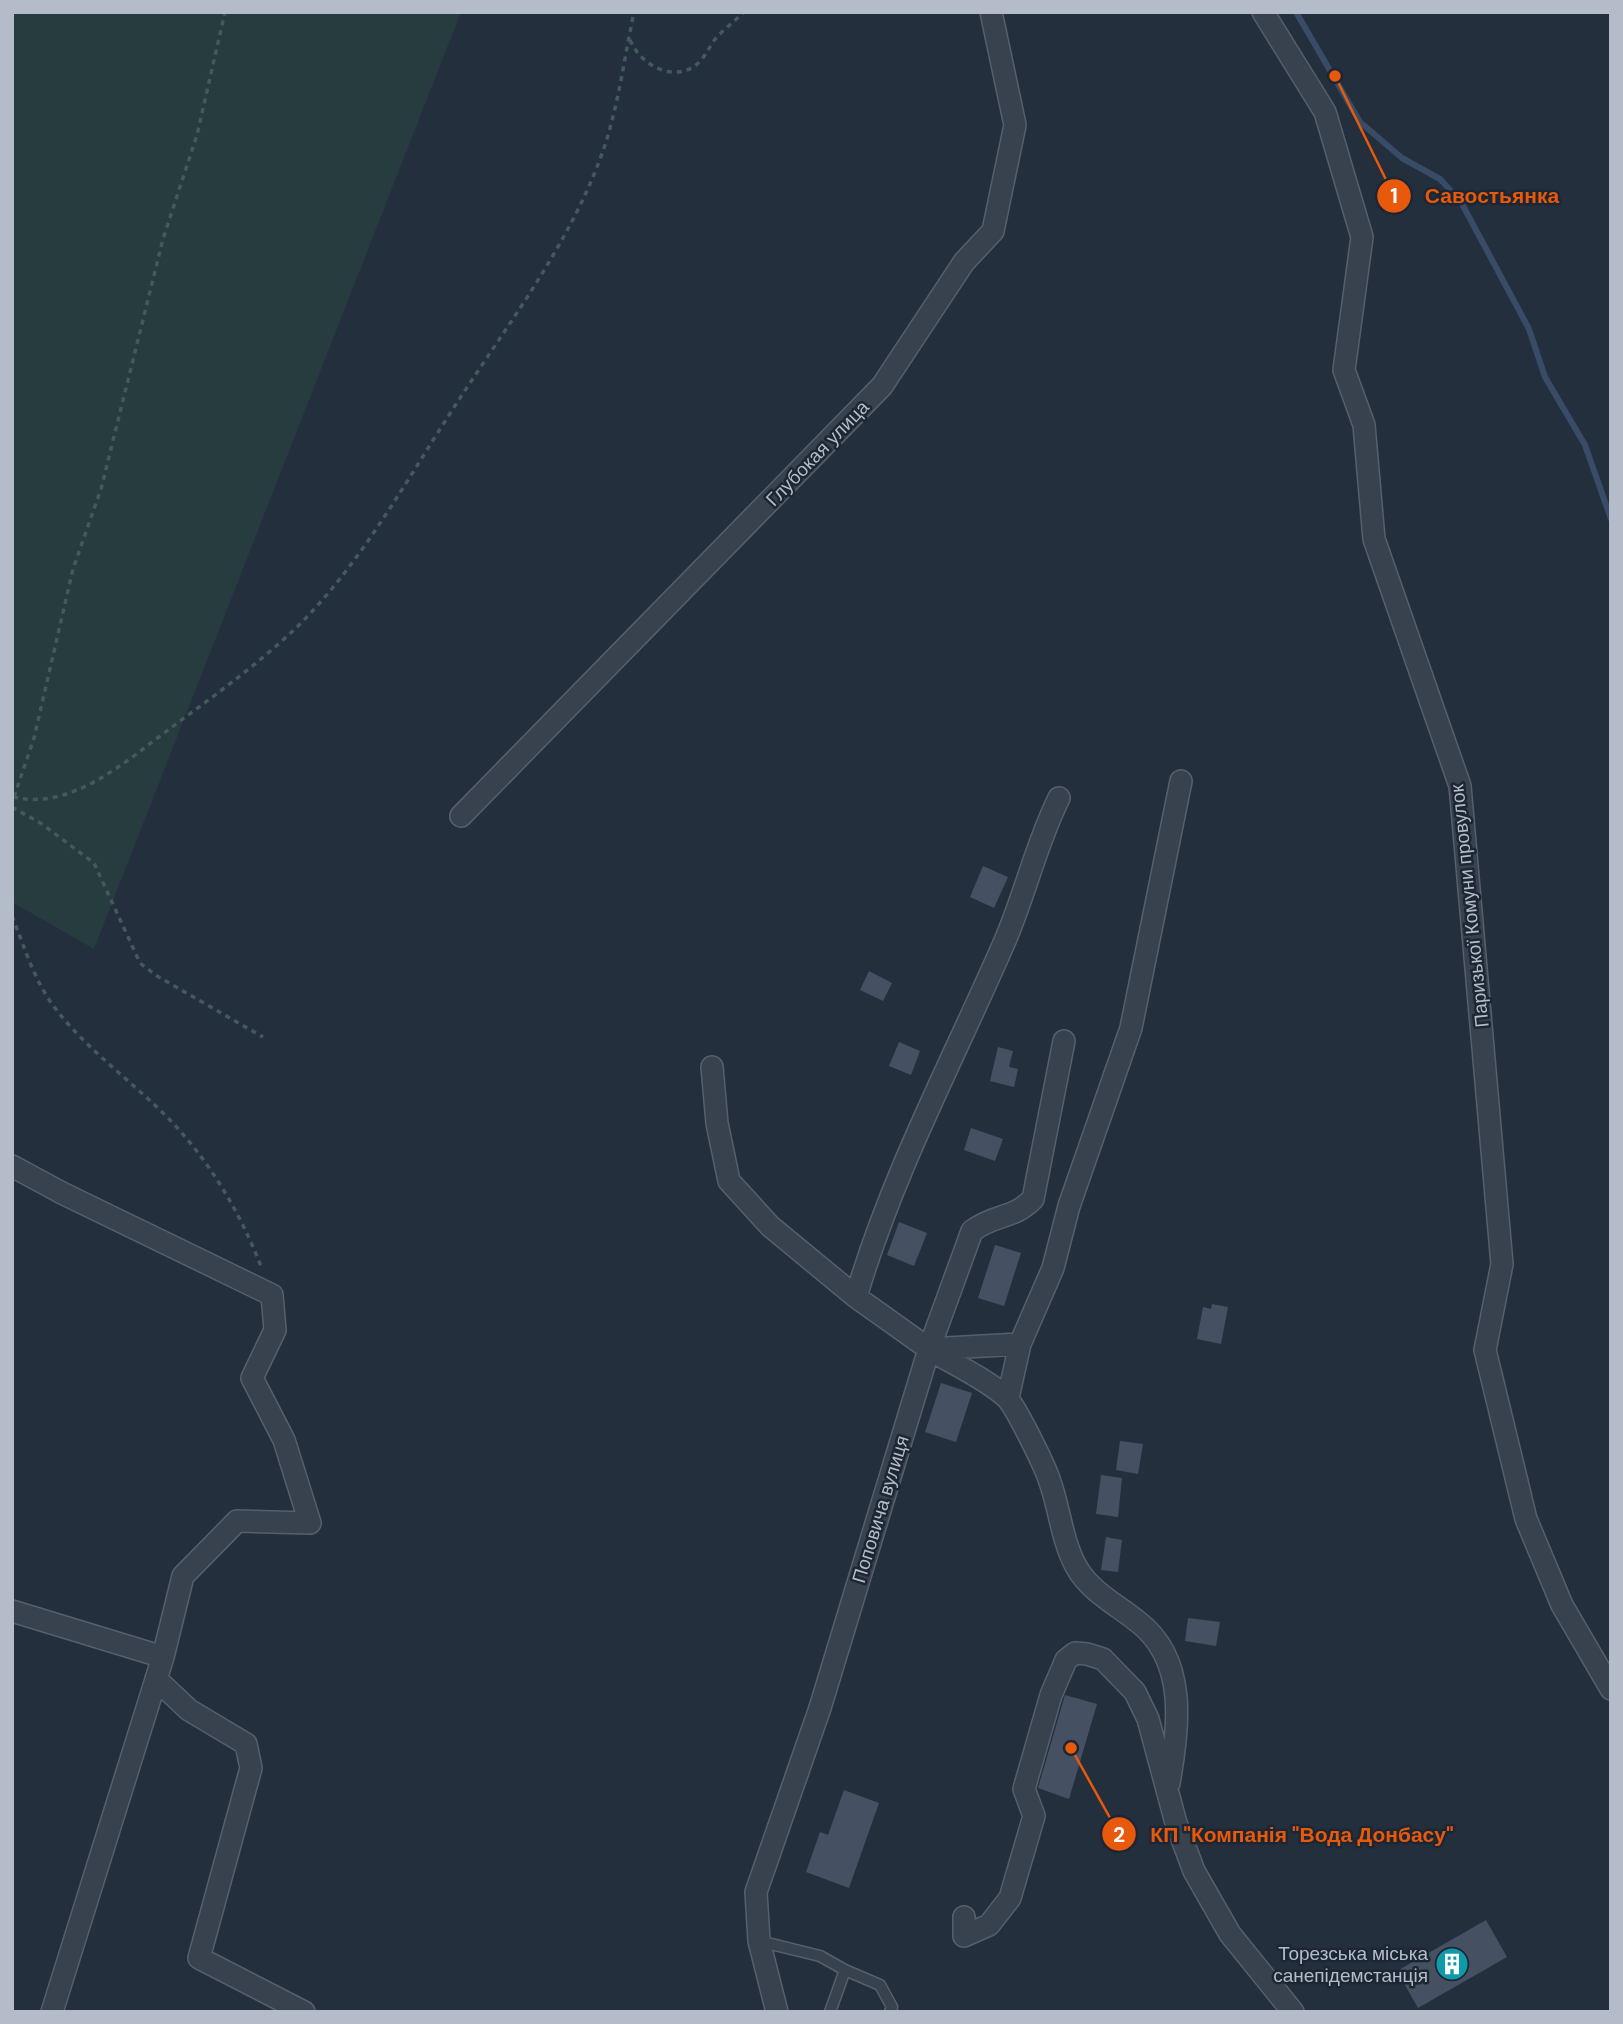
<svg xmlns="http://www.w3.org/2000/svg" width="1623" height="2024" font-family="'DM Sans',sans-serif">
<style>
.green{fill:#263c3f}
.lines{fill:none;stroke-linecap:round;stroke-linejoin:round}
.stream{stroke:#394c67;stroke-width:6}
.building{fill:#455162}
.lane-casing{stroke:#565f6c;stroke-width:13}
.street-casing{stroke:#565f6c;stroke-width:24}
.path{stroke:#44595c;stroke-width:3.5;stroke-dasharray:5 5;stroke-linecap:butt}
.lane{stroke:#38414e;stroke-width:10}
.street{stroke:#38414e;stroke-width:21}
.labels{text-anchor:middle;stroke-width:5;stroke-linejoin:round;paint-order:stroke}
.street-label{font-size:19px;fill:#b4bcc9;stroke:#1d2633}
.poi-label{font-size:19px;fill:#b4bcc9;stroke:#1d2633;text-anchor:end}
.leader{fill:none;stroke:#e8590c;stroke-width:2.5}
.callout-dot{fill:#e8590c;stroke:#1d2633;stroke-width:2.5}
.mark-label{font-size:21px;text-anchor:middle;font-weight:bold;fill:#fff}
.callout-label{font-size:21px;text-anchor:middle;font-weight:bold;fill:#e8590c;stroke:#1d2633;stroke-width:5;stroke-linejoin:round;paint-order:stroke}
</style>
<rect width="100%" height="100%" fill="#242f3e"/>
<path class="green" d="M12 12H461L94 949 12 902Z"/>
<g class="lines">
<path class="stream" d="M1296 12 1360 122 1402 158 1440 179 1461 202 1529 329 1545 377 1585 445 1611 519"/>
</g>
<path class="building" d="M983 866 1008 877 994 908 970 897Z
M869 971 892 983 883 1001 860 990Z
M899 1042 920 1051 911 1075 889 1066Z
M998 1047 1013 1051 1009 1067 1018 1069 1014 1087 990 1081Z
M971 1128 1003 1139 995 1161 964 1150Z
M899 1222 927 1233 914 1266 887 1255Z
M995 1245 1021 1253 1004 1306 978 1298Z
M1212 1304 1228 1307 1221 1344 1197 1339 1203 1307 1211 1309Z
M941 1383 972 1393 956 1442 925 1432Z
M1120 1441 1143 1444 1138 1474 1116 1470Z
M1101 1475 1122 1478 1118 1517 1096 1514Z
M1106 1537 1122 1540 1118 1572 1101 1570Z
M1188 1618 1220 1622 1216 1646 1185 1641Z
M1065 1695 1097 1704 1069 1799 1038 1788Z
M844 1790 879 1803 849 1888 806 1872 820 1832 828 1835Z
M1486 1920 1507 1957 1418 2008 1397 1971Z"/>
<g class="lines">
<defs>
<path id="lane" d="M759 1941 820 1956 845 1970
M830 2012 845 1970 880 1985 892 2007 890 2012"/>
<path id="street" d="M1263 12 1325 112 1362 237 1344 370 1364 425 1374 539 1460 786 1502 1264 1485 1350 1526 1519 1562 1605 1611 1689
M461 816 882 386 964 262 993 231 1015 125 991 12
M712 1067 717 1123 729 1181 770 1226 856 1297 929 1349
M12 1166 62 1193 272 1295 275 1330 252 1378 284 1440 310 1523 237 1521 183 1576 163 1657 52 2012
M856 1297C892 1174 953 1060 1004 943 1025 895 1036 844 1059 798
M1020 1344 929 1349C953 1364 985 1378 1006 1397 1015 1405 1046 1468 1050 1482 1060 1510 1062 1542 1077 1568 1090 1591 1117 1605 1137 1621 1188 1659 1179 1728 1169 1783
M1008 1398 1020 1344 1053 1268 1069 1206 1131 1028 1181 781
M12 1611 163 1657
M156 1679 189 1710 246 1744 251 1768 199 1958 304 2012
M964 1917V1936L989 1925 1010 1898 1034 1816 1024 1789 1051 1695 1066 1660 1075 1653 1087 1654 1103 1659 1135 1692 1148 1719 1176 1823 1194 1871 1230 1934 1293 2012
M777 2012 759 1941 756 1892 820 1708 929 1349 972 1231C996 1213 1012 1220 1033 1199L1064 1041"/>
</defs>
<use href="#lane" class="lane-casing"/>
<use href="#street" class="street-casing"/>
<path class="path" d="M630 40C640 64 672 83 696 65 705 58 709 47 716 38 724 29 735 21 744 12
M13 797C71 811 125 762 168 730 215 695 263 661 304 620 363 559 405 483 451 412 506 326 574 240 606 142 619 100 625 55 634 12
M14 797 34 738 73 569 101 489 163 239 197 135 225 12
M12 807 42 824 94 863 140 963 157 976 263 1037
M12 916C24 946 33 977 52 1004 85 1049 131 1080 170 1120 211 1163 241 1214 262 1269"/>
<use href="#lane" class="lane"/>
<use href="#street" class="street"/>
</g>
<defs>
<symbol id="building-disc" viewBox="-11 -11 22 22"><circle r="9.5" fill="#0f9aa8" stroke="#1d2633"/><path d="M-4-6H4V6H1V3H-1V6H-4ZM-2.5-4.3h1.7v1.8h-1.7ZM.8-4.3h1.7v1.8H.8ZM-2.5-1h1.7V.8h-1.7ZM.8-1h1.7V.8H.8Z" fill="#fff"/></symbol>
</defs>
<g fill-rule="evenodd">
<use href="#building-disc" x="1433" y="1945" width="38" height="38"/>
</g>
<g class="labels">
<g class="street-label">
<text transform="translate(817 453) rotate(-46)" y="7">Глубокая улица</text>
<text transform="translate(1469 906) rotate(-96)" y="7">Паризької Комуни провулок</text>
<text transform="translate(880 1509) rotate(-73)" y="7">Поповича вулиця</text>
</g>
<g class="poi-label">
<text x="1428" y="1960">Торезська міська<tspan x="1428" dy="22">санепідемстанція</tspan></text>
</g>
</g>
<path class="leader" d="M1335 76L1394 196M1071 1748L1119 1834"/>
<g class="callout-dot">
<circle cx="1335" cy="76" r="7"/>
<circle cx="1071" cy="1748" r="7"/>
<circle cx="1394" cy="196" r="18"/>
<circle cx="1119" cy="1834" r="18"/>
</g>
<g class="mark-label">
<text x="1394" y="203">1</text>
<text x="1119" y="1842">2</text>
</g>
<g class="callout-label">
<text x="1492" y="203">Савостьянка</text>
<text x="1302" y="1842">КП "Компанія "Вода Донбасу"</text>
</g>
<rect width="1623" height="2024" fill="none" stroke="#b4bcc9" stroke-width="28"/>
</svg>
